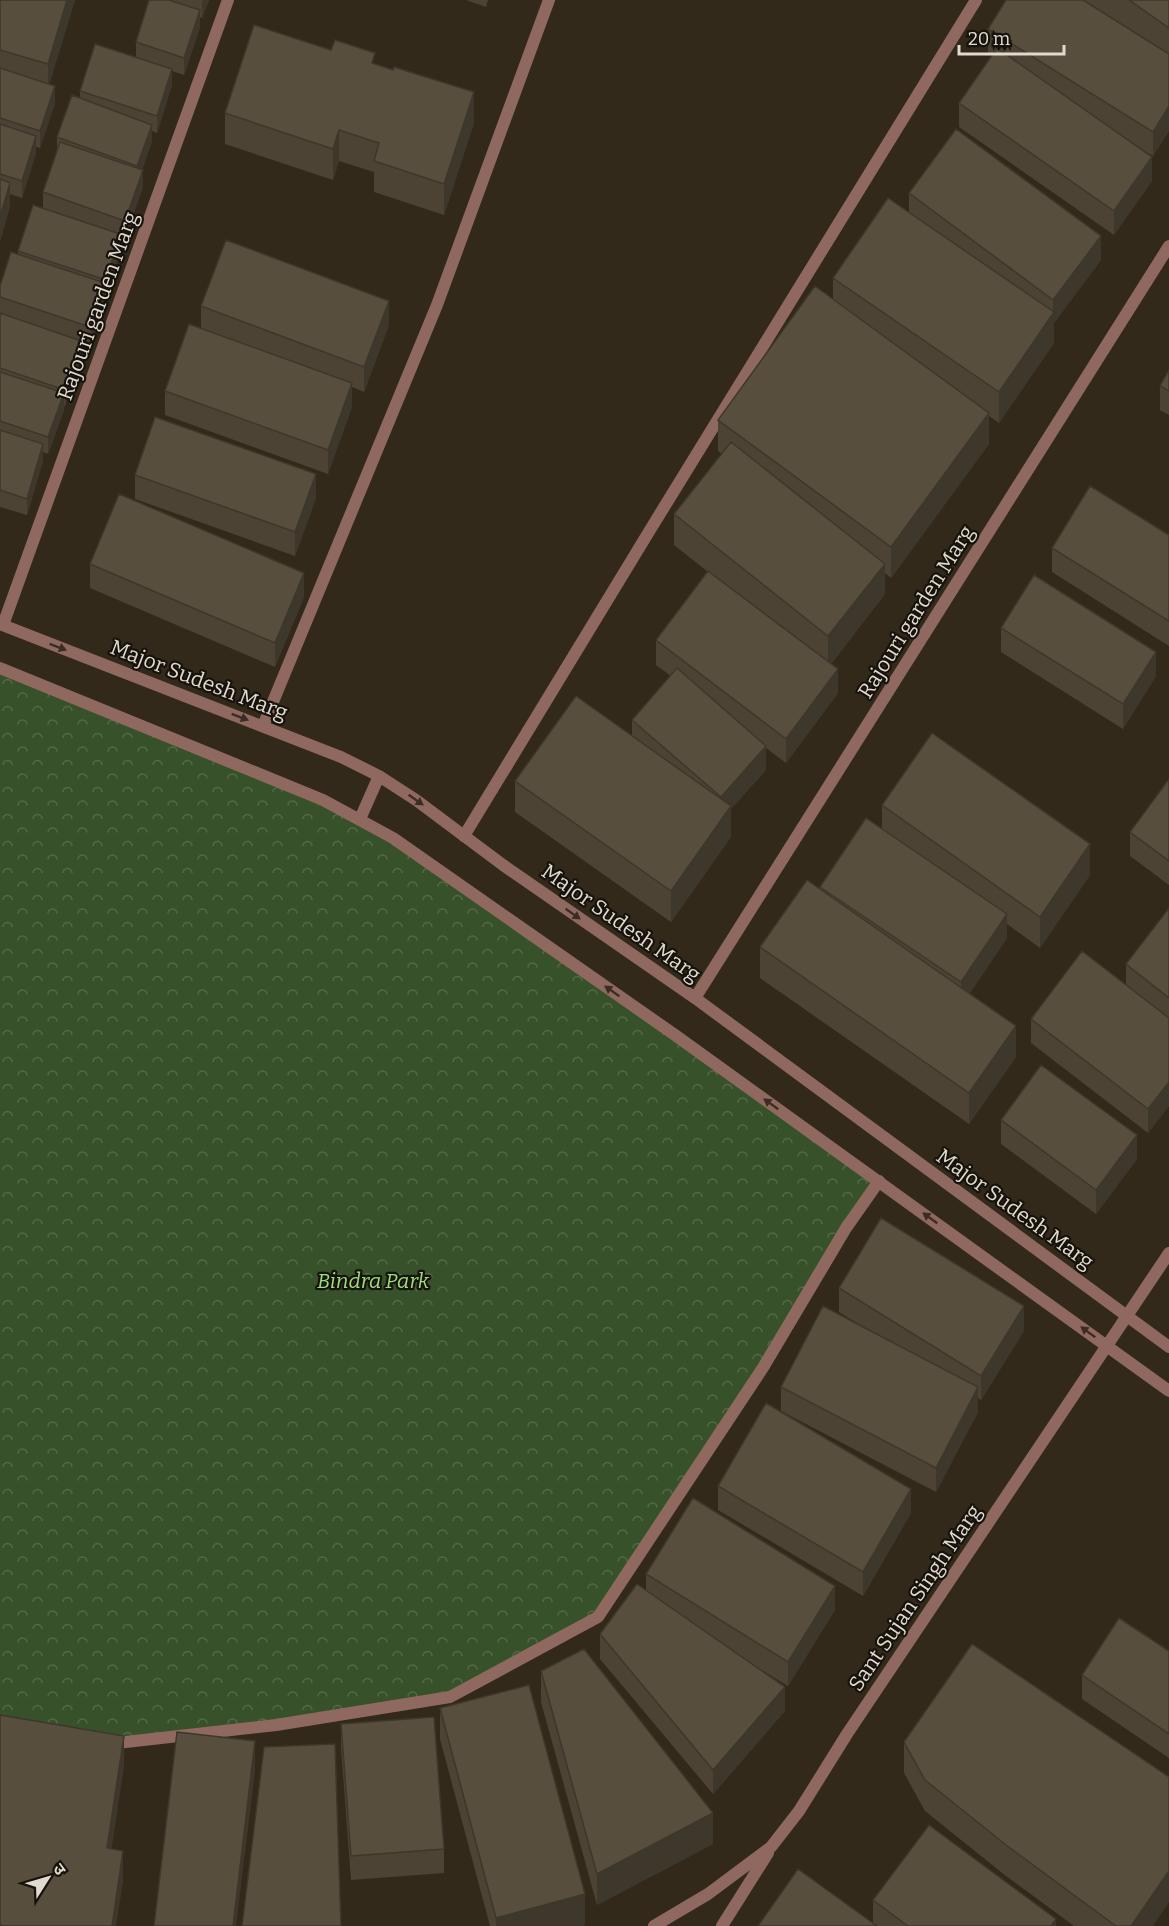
<svg xmlns="http://www.w3.org/2000/svg" width="1169" height="1926" font-family="Bitter,'Noto Sans Devanagari',serif">
<style>
.park{fill:url(#park-crowns)}
.lines{fill:none;stroke-linecap:round;stroke-linejoin:round}
.minor{stroke:#8f6960;stroke-width:12}
.tertiary{stroke:#8f6960;stroke-width:12}
.wall{fill:#4c4335}
.shaded-wall{fill:#3e372b}
.building{fill:#584e3e;stroke:#3e372b;stroke-width:1.5}
.oneway{fill:#3b2d25}
.labels{text-anchor:middle;stroke-width:4.5;stroke-linejoin:round;paint-order:stroke}
.street-label{font-size:21px;fill:#e0dad0;stroke:#17130c}
.park-label{font-size:21px;font-style:italic;fill:#9bdc7b;stroke:#17130c}
</style>
<defs>
<pattern id="park-crowns" width="20" height="18" patternUnits="userSpaceOnUse" patternTransform="scale(1.5)"><rect width="20" height="18" fill="#37512a"/><path d="M2 6a3 3 0 1 1 6 0M12 15a3 3 0 1 1 6 0" fill="none" stroke="#546948"/></pattern>
</defs>
<rect width="100%" height="100%" fill="#32291a"/>
<path class="park" d="M0 669 360 819 879 1181 598 1617 450 1697 136 1741 0 1721Z"/>
<g class="lines">
<path class="minor" d="M3 625 228 0
M263 726 437 305 549 0
M464 836 650 530 976 0
M695 998 1169 246
M108 1741 117 1743 276 1725 450 1697 598 1617 764 1366 846 1228 879 1181
M654 1926 708 1894 771 1847 799 1811 847 1734 1169 1253
M722 1926 768 1853"/>
<path class="tertiary" d="M0 624 341 757 379 776 416 800 503 865 695 998 1169 1347
M0 668 323 800 393 838 675 1035 1169 1391
M360 819 379 776"/>
</g>
<path class="wall" d="M0 0H75L49 84 55 103 40 148 36 147V153L22 198 10 194V207L0 241Z
M149 0H209L202 18 200 17V27L184 75 172 71V85L157 133 152 131V141L142 170 143 187 125 238 120 236V251L90 344 81 341V357L65 406H64V410L48 454 43 452V461L27 515 0 507V286L18 254V251L43 208V192L57 151V137L80 99V91L136 57V42Z
M466 0H488L486 7Z
M1084 0H1169V131L1153 156 1135 145 1152 181 1114 235 959 127V103L992 55 988 53V29Z
M375 64 474 123 444 215 374 192V172L339 161 333 180 225 144V113Z
M909 193 1101 260 1054 323V343L999 423 989 416V444L891 578 885 573V594L831 664 838 693 786 763 766 748V770L731 809V837L671 922 515 812V781L632 736V720L671 676 656 665V640L708 572 674 545V514L722 454 718 451V420L833 299V278L909 212Z
M201 306 389 325 364 392 352 387V407L328 474 165 415V391L201 328Z
M1169 370V415L1160 410V386Z
M135 475 316 498 295 556 135 499Z
M1169 535V646L1052 572V548Z
M90 564 304 597 275 667 90 588Z
M1001 628 1156 676 1123 729 1001 652Z
M1169 779V885L1130 856V832Z
M882 805 1090 875 1040 948 1007 924V938L969 994 1016 1057 969 1124 760 978V947L820 889V887L882 829Z
M1169 908V1106L1148 1133 1031 1043V1019L1126 985V964Z
M1001 1120 1137 1159 1096 1214 1001 1144Z
M839 1288 1024 1331 981 1400 978 1398V1412L936 1492 781 1411V1387L868 1330 839 1312Z
M718 1486 911 1513 863 1596 718 1510Z
M646 1574 835 1610 788 1686 755 1666 785 1711 713 1794 600 1659V1634L646 1590Z
M1169 1651V1758L1082 1699V1675Z
M541 1671 713 1844 597 1905 541 1702Z
M440 1708 585 1925 581 1926H490L440 1739Z
M341 1724 444 1849V1873L351 1880 341 1748Z
M904 1742 1153 1926H1074L1006 1876 925 1811 904 1773Z
M873 1900 1056 1926H758L873 1923Z"/>
<path class="shaded-wall" d="M67 0H75L48 89V64Z
M203 0H209L202 18V1Z
M200 10V27L184 75V58Z
M172 69V85L157 133V116Z
M55 86V103L40 148V131Z
M474 92V123L444 215V184Z
M1169 106V131L1153 156V132Z
M152 125V141L137 183V166Z
M339 130V161L333 180V149Z
M36 136V153L22 198V181Z
M1152 157V181L1114 235V211Z
M143 170V187L125 238V221Z
M10 183V207L0 241V217Z
M120 234V251L106 297V280Z
M1101 236V260L1054 323V343L999 423V392L1053 313V300Z
M105 283V300L90 344V327Z
M389 301V325L364 392V367Z
M81 341V357L65 406V390Z
M352 383V407L328 474V450Z
M64 393V410L48 454V437Z
M989 413V444L891 578V547Z
M43 444V461L27 515V499Z
M316 474V498L295 556V532Z
M885 564V594L828 667V636Z
M304 573V597L275 667V643Z
M1156 652V676L1123 729V704Z
M838 669V693L786 763V739Z
M766 746V770L731 809V837L671 922V891L721 820V797Z
M1090 844V875L1040 948V917Z
M1007 914V938L961 1007V982Z
M1016 1026V1057L969 1124V1093Z
M1169 1082V1106L1148 1133V1109Z
M1137 1135V1159L1096 1214V1190Z
M1024 1306V1331L981 1400V1376Z
M978 1387V1412L936 1492V1468Z
M911 1489V1513L863 1596V1572Z
M835 1586V1610L788 1686V1662Z
M785 1687V1711L713 1794V1770Z
M124 1736V1767L107 1879V1848Z
M255 1741V1772L236 1926H233Z
M713 1813V1844L597 1905V1874Z
M123 1851V1882L116 1926H112Z
M1169 1871V1902L1153 1926H1131Z
M585 1894V1925L581 1926H496V1918Z
M1056 1919V1926H1051Z"/>
<path class="building" d="M0 0H67L48 64 0 50Z
M149 0H169L200 10 184 58 136 42Z
M1006 0H1083L1169 54V106L1153 132 988 29Z
M1129 0H1169V28Z
M254 25 331 50 335 40 375 53 372 63 393 70 394 67 474 92 444 184 374 161 379 143 339 130 333 149 225 113Z
M95 44 172 69 157 116 80 91Z
M997 48 1152 157 1114 211 959 103Z
M0 68 55 86 40 131 0 118Z
M72 95 152 125 137 166 57 137Z
M0 124 36 136 22 181 0 174Z
M956 129 1101 236 1053 300 909 193Z
M60 142 143 170 125 221 43 192Z
M0 179 10 183 0 217Z
M888 198 1054 312 999 392 833 278Z
M33 205 120 234 106 280 18 251Z
M226 240 389 301 364 367 201 306Z
M11 252 105 283 90 327 0 297V286Z
M815 286 989 413 891 547 718 420Z
M0 313 81 341 65 390 0 368Z
M189 324 352 383 328 450 165 391Z
M1169 370V391L1160 386Z
M0 372 64 393 48 437 0 421Z
M155 417 316 474 295 532 135 475Z
M0 430 43 444 27 499 0 490Z
M731 442 885 564 828 636 674 514Z
M1090 486 1169 535V621L1052 548Z
M119 494 304 573 275 643 90 564Z
M708 571 838 669 786 739 656 640Z
M1034 575 1156 652 1123 704 1001 628Z
M677 668 766 746 721 797 632 720Z
M576 696 731 806 671 891 515 781Z
M932 733 1090 844 1040 917 882 805Z
M1169 779V861L1130 832Z
M866 818 1007 914 961 982 820 887Z
M807 880 1016 1026 969 1093 760 947Z
M1169 908V998L1126 964Z
M1082 951 1169 1018V1082L1148 1109 1031 1019Z
M1041 1065 1137 1135 1096 1190 1001 1120Z
M881 1218 1024 1306 981 1376 839 1288Z
M823 1306 978 1387 936 1468 781 1387Z
M766 1403 911 1489 863 1572 718 1486Z
M693 1498 835 1586 788 1662 646 1574Z
M637 1584 785 1687 713 1770 600 1634Z
M1119 1618 1169 1651V1734L1082 1675Z
M972 1644 1169 1777V1871L1131 1926H1116L1006 1845 925 1780 904 1742Z
M584 1649 713 1813 597 1874 541 1671Z
M529 1685 585 1894 496 1918 440 1708Z
M0 1715 124 1736 107 1848 123 1851 112 1926H5L0 1925Z
M434 1717 444 1849 351 1856 341 1724Z
M177 1732 255 1741 233 1926H154Z
M335 1744 341 1926H242L264 1747Z
M929 1825 1056 1919 1051 1926H908L873 1900Z
M798 1869 877 1926H758Z"/>
<defs><path id="oneway-solid" d="M-6-.8H1V-3.2L6.5 0L1 3.2V.8H-6Z" transform="scale(1.5)"/></defs>
<g class="oneway">
<use href="#oneway-solid" transform="translate(58 647) rotate(21)"/>
<use href="#oneway-solid" transform="translate(240 717) rotate(21)"/>
<use href="#oneway-solid" transform="translate(416 800) rotate(35)"/>
<use href="#oneway-solid" transform="translate(573 914) rotate(35)"/>
<use href="#oneway-solid" transform="translate(612 991) rotate(-145)"/>
<use href="#oneway-solid" transform="translate(771 1104) rotate(-144)"/>
<use href="#oneway-solid" transform="translate(930 1218) rotate(-144)"/>
<use href="#oneway-solid" transform="translate(1088 1332) rotate(-144)"/>
</g>
<g class="labels">
<g class="street-label">
<text transform="translate(98 306) rotate(-70)" y="7">Rajouri garden Marg</text>
<text transform="translate(916 612) rotate(-58)" y="7">Rajouri garden Marg</text>
<text transform="translate(199 680) rotate(21)" y="7">Major Sudesh Marg</text>
<text transform="translate(621 923) rotate(35)" y="7">Major Sudesh Marg</text>
<text transform="translate(1015 1209) rotate(36)" y="7">Major Sudesh Marg</text>
<text transform="translate(915 1598) rotate(-56)" y="7">Sant Sujan Singh Marg</text>
</g>
<g class="park-label">
<text x="373" y="1288">Bindra Park</text>
</g>
</g>
<g transform="translate(48 1878) rotate(53)" stroke="#17130c" stroke-width="4.5" paint-order="stroke">
<path d="M0-4.5L10 22L0 15L-10 22Z" fill="#e0dad0"/>
<text y="-9" font-size="16" font-weight="bold" text-anchor="middle" fill="#e0dad0">उ</text>
</g>
<path d="M959 45v9h105v-9" fill="none" stroke="#e0dad0" stroke-width="3"/>
<text x="968" y="45" font-size="18" fill="#e0dad0" stroke="#17130c" stroke-width="4.5" paint-order="stroke">20 m</text>
</svg>
